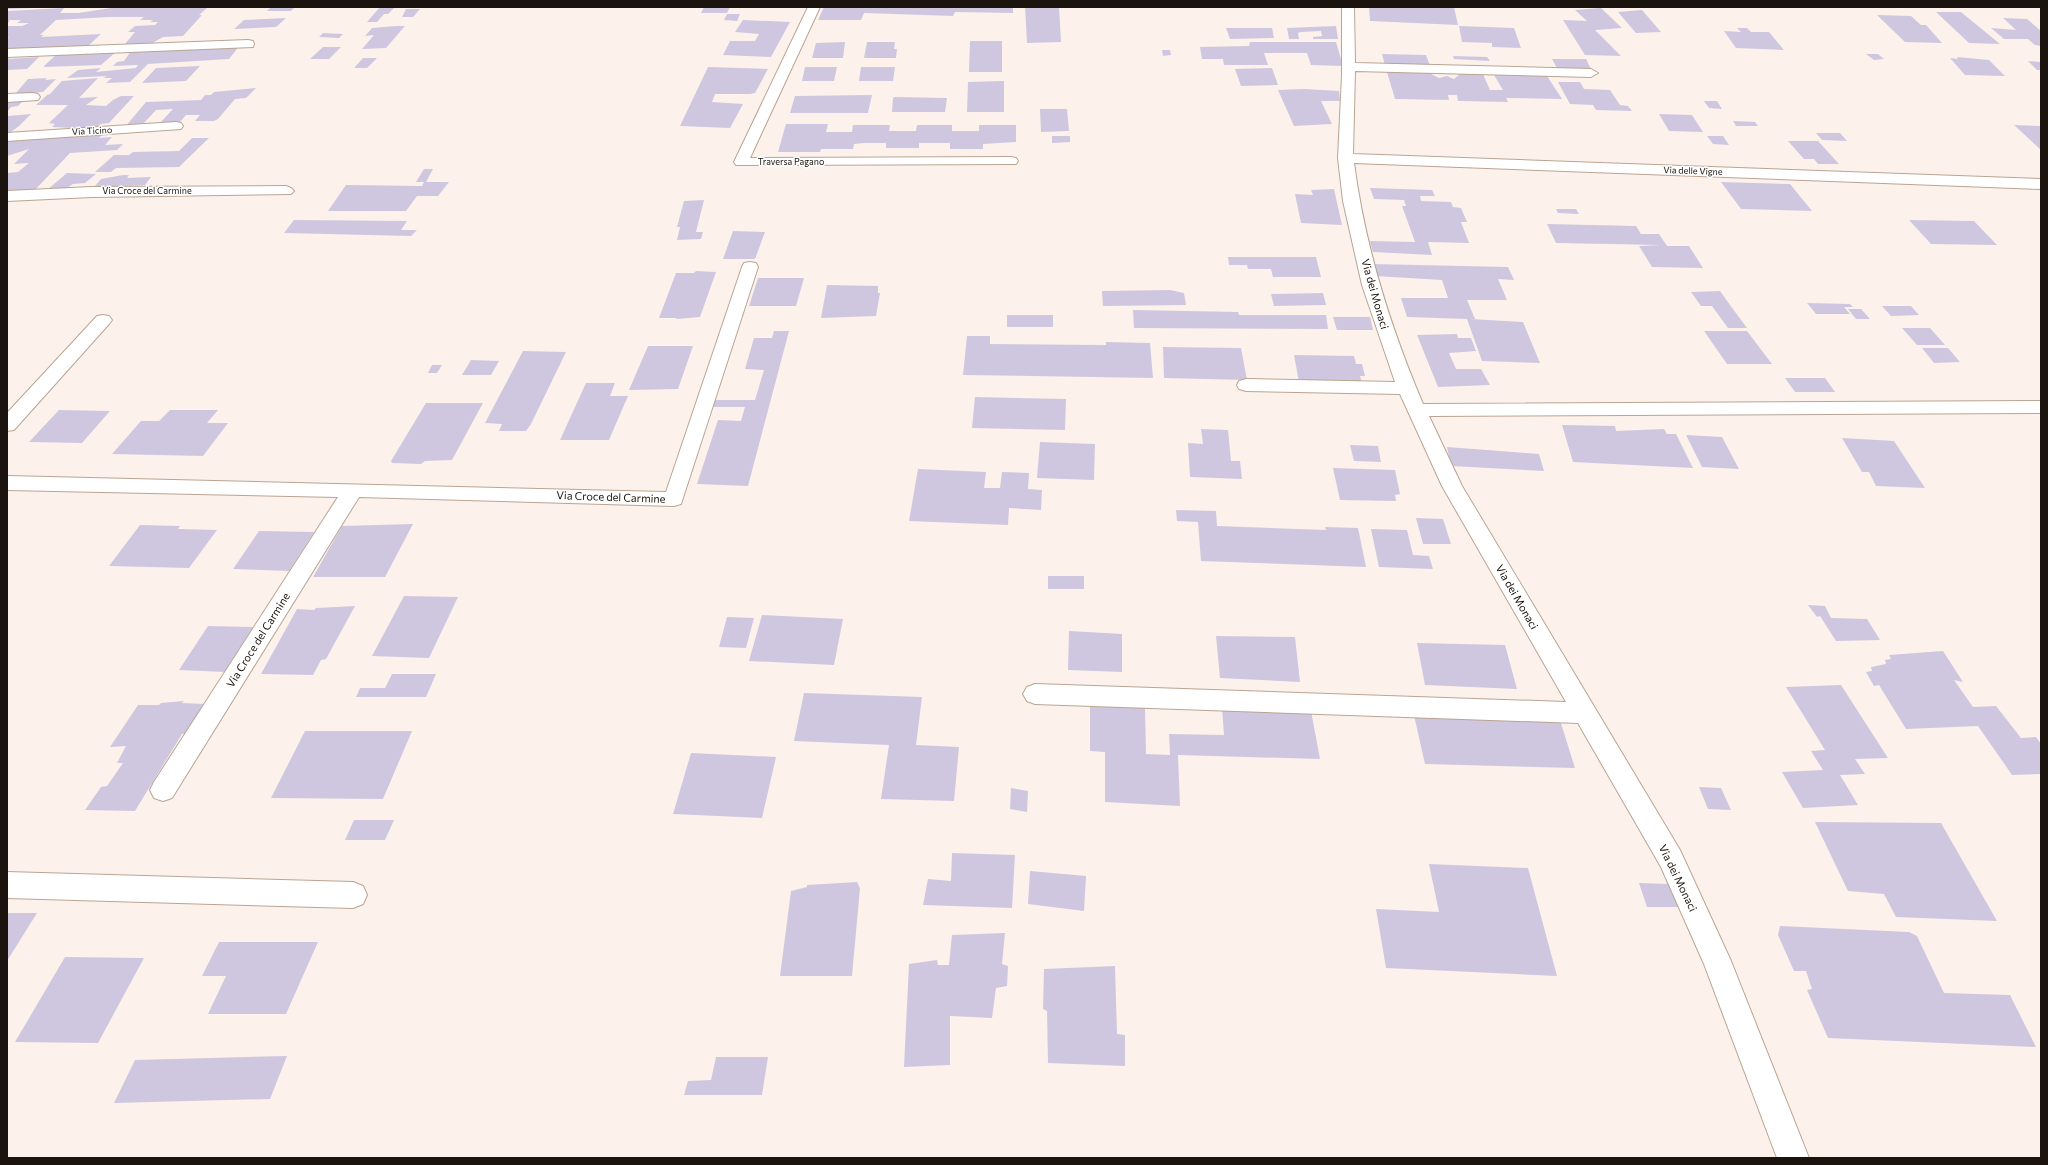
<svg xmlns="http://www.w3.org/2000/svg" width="2048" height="1165" font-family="Commissioner,sans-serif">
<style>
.building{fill:#cfc7e0}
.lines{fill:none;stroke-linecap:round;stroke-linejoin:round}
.minor-casing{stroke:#baa493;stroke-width:2}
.minor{fill:#fff;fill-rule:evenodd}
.labels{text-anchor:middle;stroke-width:3;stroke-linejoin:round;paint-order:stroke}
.far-street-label{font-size:9px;fill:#1b130d;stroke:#fff}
.street-label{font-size:11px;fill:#1b130d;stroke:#fff}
</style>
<rect width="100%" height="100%" fill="#fcf2eb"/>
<path class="building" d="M7 7H33V8L7 9Z
M118 7 207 8 199 15H202L183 36 163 37 147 46H127L128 44H125L135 32H128L135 26 155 25 158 22H150L153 20H140L144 17H109L56 20 40 35H44L41 37 101 34 87 47 27 50 28 48 7 50V39L9 37H7V26H22L29 23H17L21 20H10L7 24V11L64 8 60 13H78Z
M271 7H295L291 11H267Z
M380 7H395L388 14H384L377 22H367Z
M704 7H730L727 13H701Z
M824 7H1013V13L955 12 953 16 864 13 861 20H818Z
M1025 7H1059L1061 42 1027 43Z
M1369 7H1454L1458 25 1370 21Z
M1601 8 1622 28 1595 30 1621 56 1585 55 1563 20 1587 21 1575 10Z
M406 9H420L413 17H402Z
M1642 10 1661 32 1636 33 1618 12Z
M1936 12H1961L2000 44 1969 43Z
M727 14H740L737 21 724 20Z
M1877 15 1911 16 1921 25H1926L1942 43 1905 42Z
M286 18 276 27 234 29 244 20Z
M2003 18 2027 19 2041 31V46L2035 45 2028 39H2004L1991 28 2016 30Z
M743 20 790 22 771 57 723 55 730 41H755L759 34 735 32Z
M396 26H405L386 48 362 49 374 35 365 36 372 28Z
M1336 26 1338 39H1313V37L1322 36 1321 31 1301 32 1298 33 1299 39H1289L1287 28Z
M1459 26 1514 28 1521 48 1492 47V43L1462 42Z
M1226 28H1272L1274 38 1230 39Z
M1737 28H1747L1751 32H1769L1784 50 1736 48 1724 31 1741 32Z
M323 33 343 34 339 38 319 37Z
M970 41H1002V72H969Z
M845 42 843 58H812L816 43Z
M867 42H895L894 49H897L896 58H864Z
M1250 42H1336L1343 66 1311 65 1307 53H1264L1268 65H1224L1223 59H1202L1200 47 1249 46Z
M240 45 229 59 148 64 130 82 106 83 112 78H103L107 76 67 78 78 70 101 68 96 72 136 68 138 65 113 66 117 62 124 61 131 51Z
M323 47H341L329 59H310Z
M1162 50H1170L1171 55 1163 56Z
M117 51 101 65 43 67 58 53Z
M7 54H13L8 59 39 57 27 69 7 70Z
M1382 54 1426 55 1430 66 1385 65Z
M1866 54H1878L1884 59 1874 60Z
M1453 56 1487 57 1490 61 1454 59Z
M1957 57 1989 60 2005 76 1965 75 1950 58 1958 59Z
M363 58H377L367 68H354Z
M1552 59H1586L1591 69 1557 68Z
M2028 61 2041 62V70H2037Z
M200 66 186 81 142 83 156 68Z
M708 67 768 69 755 93 750 94H715L712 102 743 104 730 128 680 126Z
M805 67H837L834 81H802Z
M861 67H895L893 81H859Z
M1272 68 1278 85 1241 86 1235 69Z
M1387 72H1427L1439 78 1447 76 1454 79 1461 73 1483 74 1490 90H1503L1494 75 1547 76 1562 99 1506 98 1508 102 1458 101 1457 95H1448L1449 100 1395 99Z
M47 78 45 80 56 79 43 92 15 94 28 79Z
M98 78 79 98 98 97 86 105 106 106 113 100 121 96H134L109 123 101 124 97 128 71 130 74 128 52 127 55 124 49 123 68 105H36L47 95 50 94 62 81Z
M1004 81V112H967L968 82Z
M1558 82H1580L1584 89 1610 90 1620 105 1628 106 1632 111 1596 110 1593 105 1570 104Z
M256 88 246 98 235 99 218 119 214 121H195L200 115H186L179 123 159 124 173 109 156 110 144 123 125 127 146 102 201 100 205 95H211L214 92Z
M1304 89 1339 91 1340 101H1321L1332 124 1294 126 1278 90Z
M872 95 868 113H790L795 96Z
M895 97 947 98 945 112H892L893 98Z
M26 98 18 106 11 107 7 112V99Z
M1704 101H1717L1722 109 1709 108Z
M1040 109H1067L1069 131 1041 132Z
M31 114 19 126 7 135V116Z
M1659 114 1692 115 1703 132 1669 131Z
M1733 121 1755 122 1758 126H1736Z
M786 124H828L826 132H852L853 125H890L889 131H916L917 125H952V131H979V125H1016V142L983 144V149H950V143H919V148H886V143H864L854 144 853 149H821L820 152H778Z
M2014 125 2041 126V150Z
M105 132 99 138 112 137 105 145 123 144 117 150 70 153 34 191 7 193V173L18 172 29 163 14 164 29 149 7 156V139Z
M1816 133H1840L1847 141 1822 140Z
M1052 136H1070V142L1052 143Z
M1707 136H1723L1729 145 1713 144Z
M192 138H209L179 167 116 168 111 172H95L114 155H129L133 152 179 151Z
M1788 141H1818L1839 164H1818L1814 159H1804Z
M424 169H433L426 182H416Z
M67 173 96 174 85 183 73 184 65 189 47 190Z
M123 175H129L127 178 151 177 145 185 93 188 101 179Z
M424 182H449L438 196H417L406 211H328L346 185 422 186Z
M1721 182 1790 184 1812 211 1741 209Z
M1370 188 1432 190 1435 196H1420L1421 201 1451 202 1453 207 1461 208 1467 222H1461L1469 243 1428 242 1432 255 1373 252 1370 241 1415 242 1402 206H1406L1404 200 1374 199Z
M1334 189 1342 225 1301 223 1295 194 1313 195 1311 190Z
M704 200 696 232H703L701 239 677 240 680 227H677L684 201Z
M1556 209H1576L1579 214 1558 213Z
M294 220 407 221 401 230H417L411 236 284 233Z
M1909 220 1974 221 1997 245 1931 244Z
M1547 224 1636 226 1641 234H1659L1667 246H1689L1703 268 1652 267 1639 246 1661 245 1556 243Z
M733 231 765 232 755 259H723Z
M1228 257H1316L1321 277H1273L1271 269H1248L1247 265H1229Z
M1372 264 1508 267 1514 280 1498 279 1507 300H1467L1475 319H1470L1523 322 1540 363 1482 361 1467 319 1407 317 1401 298H1448L1442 280 1375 276Z
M696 271 716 272 700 317 677 319 676 318H659L676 273H694Z
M758 278H804L796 306H749Z
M827 285 878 286V293H880L876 316 821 318Z
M1170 290 1184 293 1186 305 1103 306 1102 291Z
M1720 291 1730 305 1747 328H1728L1712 306H1701L1691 292Z
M1323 293 1326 305 1274 306 1271 294Z
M1807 303 1850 304 1853 307H1844L1850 314H1816Z
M1882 306H1911L1919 315 1891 316Z
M1848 309H1861L1870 319H1856Z
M1133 310 1238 312 1239 315H1326L1328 329 1134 328Z
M1007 315H1053V327H1007Z
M1333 317H1370L1373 330H1337Z
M1902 328H1930L1945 345H1917Z
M774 331H789L748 486 697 484 718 420 741 421 745 407H711L713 400H755L764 370 745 369 754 338H772Z
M1704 331H1747L1772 364H1727Z
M1457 334 1458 338H1471L1476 351 1449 353 1456 369H1481L1490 385 1438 387 1417 335Z
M967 336H990V344L1106 345V342L1150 343 1153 378 963 375Z
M648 346H693L678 389 629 390Z
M1163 347 1241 348 1247 380 1164 378Z
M1922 348H1948L1960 362 1934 363Z
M523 351 566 352 531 424 526 431H499L502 424 485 423Z
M1294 355 1354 356 1356 364H1362L1365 376H1360L1362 383 1299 382Z
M471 360 499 361 491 375H462Z
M432 365H442L437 373H428Z
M1785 378H1825L1835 392H1795Z
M586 383H615L610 396H628L609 440H560Z
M975 397 1066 399 1065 430 972 428Z
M426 403H483L452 460 425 461 421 464 392 463 391 461Z
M59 410 110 411 82 443 29 442Z
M170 410H218L207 423H228L203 456 112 454 141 421H159Z
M1562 425 1615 426 1616 431 1664 429 1667 434H1676L1693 468 1573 462Z
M1201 429 1228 430 1231 461H1240L1242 479 1190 477 1188 443 1203 444Z
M1686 435 1722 437 1739 469 1702 467Z
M1842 438 1894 441 1925 488 1876 486 1869 472H1862Z
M1040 442 1095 444 1094 480 1037 478Z
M1350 445 1378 446 1381 462 1354 461Z
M1447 447 1539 454 1544 471 1451 466Z
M1333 468 1395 470 1400 494 1395 495 1396 501 1340 500Z
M918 469 986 472 984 488H1000L1002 472 1029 473 1028 489 1042 490 1041 510 1009 508 1008 525 909 521Z
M1176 510 1216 511 1217 526 1326 530 1325 527 1358 528 1366 567 1201 561 1198 522 1177 521Z
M1416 518 1443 519 1451 544H1423Z
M413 524 385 577H313L342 526Z
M140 525 180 526 178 529 217 530 189 568 109 566Z
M1371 529 1407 530 1413 555 1429 556 1433 569 1379 567Z
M259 531 314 532 289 571 233 569Z
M1048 576H1084V589H1048Z
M404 596 458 597 429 658 372 656Z
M1808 605 1825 606 1831 618 1867 619 1880 640 1836 641 1820 616 1817 617Z
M355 606 326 659 321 660 313 675 261 674 297 609 314 610 316 608Z
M762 615 843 619 834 665 749 661Z
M727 617 754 618 746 648 719 647Z
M208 626 253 627 225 672 179 670Z
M1069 631 1122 634V672L1068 670Z
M1216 636 1295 637 1300 682 1220 678Z
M1417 643 1505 645 1517 689 1425 685Z
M1943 651 1963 682 1954 680 1973 707 1996 706 2021 738 2036 737 2041 744V774L2012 775 1978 726 1906 729 1879 685 1874 686 1866 672 1872 671 1871 667 1886 664 1885 660 1891 659 1889 655Z
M392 674H436L426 697H356L360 688H385Z
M1841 685 1888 758 1855 759 1865 774 1840 775 1858 805 1803 808 1782 772 1823 770 1811 751 1825 750 1786 687Z
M804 693 922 697 916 745 959 747 954 801 881 799 889 745 794 741Z
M184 701 182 703 206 704 187 733 182 734 135 811 85 810 101 787 107 786 123 763H117L126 746 110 747 138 705H159L161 703Z
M1090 704 1145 706 1146 754 1170 755 1169 734 1224 735 1222 708 1311 711 1320 759 1178 755 1180 806 1105 802V752L1090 751Z
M1413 711 1559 717 1575 768 1425 764Z
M305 731H412L383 799 271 798Z
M691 753 776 757 762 818 673 814Z
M1699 787 1721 788 1731 810 1708 809Z
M1011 788 1028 791 1027 812 1010 809Z
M354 820H394L385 840H345Z
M1815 822 1941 823 1997 921 1896 917 1884 894 1848 891Z
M952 853 1015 855 1012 908 923 905 928 879 951 881Z
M1429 864 1528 868 1557 976 1386 968 1376 909 1439 912Z
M1030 871 1086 876 1084 911 1028 904Z
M857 882 860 888 852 976H780L791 891 807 887V885Z
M1639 883 1670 884 1679 907H1647Z
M7 913H37L7 961Z
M1780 926 1909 932 1917 936 1944 993 2010 995 2036 1047 1828 1038 1807 990 1812 989 1806 971H1794L1778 935Z
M1005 933 1002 964 1008 966 1007 986 996 988 992 1018 950 1016V1065L904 1067 909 964 937 960 938 965H949L952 935Z
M219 942H318L286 1014H208L226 976H202Z
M65 957 144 958 98 1043 15 1042Z
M1115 966 1117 1034 1125 1035V1066L1048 1063 1047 1011 1043 1009 1044 969Z
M287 1056 270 1099 114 1103 135 1060Z
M716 1057H768L762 1095H684L688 1081 711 1080Z"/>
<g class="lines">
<defs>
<path id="minor" d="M808 7H820L750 158 1011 157 1016 158 1018 161 1016 164 736 165 734 162Z
M1342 7H1354L1355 63 1591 69 1598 73 1591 77 1355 71 1353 154 2041 179V189L1354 163C1365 247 1390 326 1423 404L2041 401V413L1429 416 1462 486 1680 850 1731 961 1809 1158H1777L1704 964 1661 867 1578 723 1035 704 1027 701 1023 694 1027 687 1035 684 1566 702 1442 486 1400 394 1246 391 1239 389 1237 385 1239 381 1246 379 1395 382 1362 285 1343 201 1338 158 1342 75Z
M248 40 253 41 254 44 253 47 7 57V49Z
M33 93 38 94 40 97 38 100 7 102V94Z
M176 122 181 123 183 126 181 129 7 141V133Z
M286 186 291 188 294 191 291 194 92 197 7 201V191L92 187Z
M750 262 756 263 758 267 681 504 674 506 359 497 172 798 163 801 154 798 150 790 154 782 338 497 7 490V476L666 492 742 267 744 263Z
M103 315 109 316 112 320 109 324 14 430 7 431V413L97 316Z
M7 872 353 882 363 886 367 895 363 904 353 908 7 898Z"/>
</defs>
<use href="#minor" class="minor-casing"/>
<use href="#minor" class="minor"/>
</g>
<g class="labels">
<g class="far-street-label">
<text transform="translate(92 131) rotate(-3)" y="3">Via Ticino</text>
<text x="791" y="165">Traversa Pagano</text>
<text transform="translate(1693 171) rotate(2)" y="3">Via delle Vigne</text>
<text x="147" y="194">Via Croce del Carmine</text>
</g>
<g class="street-label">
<text transform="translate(1375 294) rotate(74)" y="4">Via dei Monaci</text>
<text transform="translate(611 497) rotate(2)" y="4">Via Croce del Carmine</text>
<text transform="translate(1517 597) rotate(60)" y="4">Via dei Monaci</text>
<text transform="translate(258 640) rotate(-58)" y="4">Via Croce del Carmine</text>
<text transform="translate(1678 878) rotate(64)" y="4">Via dei Monaci</text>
</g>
</g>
<rect width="2048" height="1165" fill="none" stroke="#1b130d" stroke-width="16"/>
</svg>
